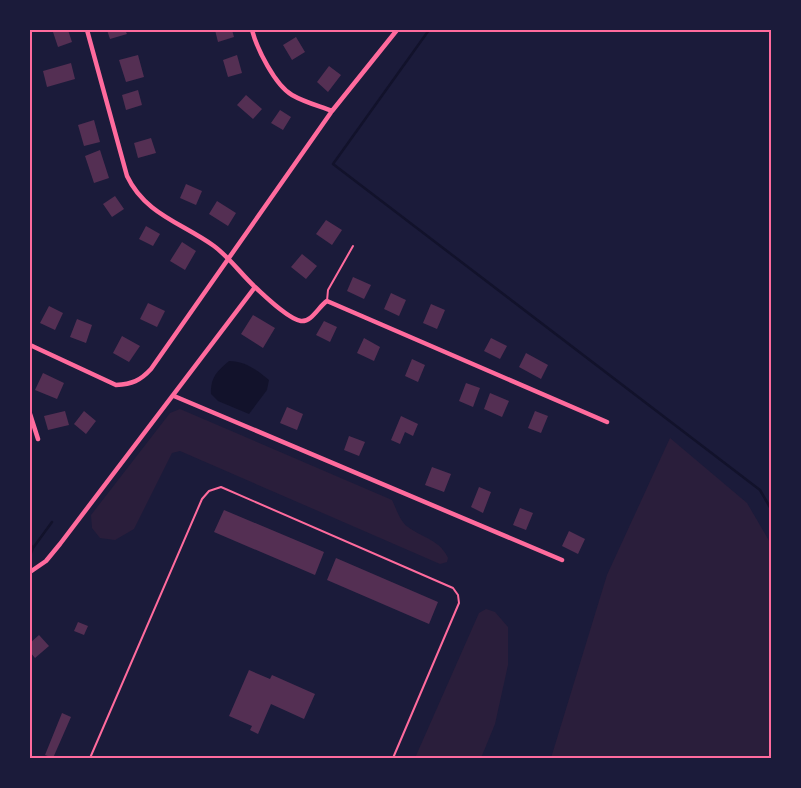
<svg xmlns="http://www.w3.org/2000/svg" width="801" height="788" font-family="'Work Sans',sans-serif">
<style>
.green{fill:#2a1e3b}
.water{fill:#12122b}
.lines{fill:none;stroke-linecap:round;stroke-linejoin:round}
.stream{stroke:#12122b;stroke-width:2.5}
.building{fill:#542f53}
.service{stroke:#ff6b9d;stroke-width:2}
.minor{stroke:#ff6b9d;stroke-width:4.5}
.neatline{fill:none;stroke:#ff6b9d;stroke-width:2}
</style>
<rect width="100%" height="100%" fill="#1b1b3a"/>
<path class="green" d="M180 409 392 500C396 508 400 522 408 527 423 538 440 540 448 558L447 562 440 564 180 451 172 453 134 529 115 540 100 538 92 528 91 515 170 413Z
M670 438 747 503 771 544V758H551L607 575Z
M486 609 495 612 508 627V665L495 724 481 758H415L479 613Z"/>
<path class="water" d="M229 361C245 361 257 370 269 380L267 390 249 414 218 401 211 394C210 378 217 371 229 361Z"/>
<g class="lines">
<path class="stream" d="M429 30 333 164 760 490 771 509
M30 544 33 548 30 556
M33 548 52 522"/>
</g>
<path class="building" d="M59 30H68L72 42 58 47 53 32Z
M107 30H125L127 34 110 39Z
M215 30H232L234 37 218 42Z
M296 37 305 52 292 60 283 45Z
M138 55 144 77 126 82 119 60Z
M237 55 242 73 228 77 223 60Z
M71 63 75 79 47 87 43 71Z
M329 66 341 75 328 92 317 82Z
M138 90 142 105 126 110 122 95Z
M246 95 262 109 253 119 237 105Z
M280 110 291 117 283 130 271 123Z
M94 120 100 142 84 146 78 125Z
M151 138 156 153 138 158 134 143Z
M100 150 109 178 94 183 85 156Z
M186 184 202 191 196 205 180 198Z
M115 196 124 209 112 217 103 204Z
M217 201 236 213 228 226 209 214Z
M326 220 342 230 332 245 316 234Z
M146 226 160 234 153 246 139 239Z
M182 242 196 251 185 270 170 261Z
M302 254 317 266 306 279 291 267Z
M353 277 371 285 364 299 347 291Z
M391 293 406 300 399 316 384 309Z
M148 303 165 311 157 327 140 319Z
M431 304 445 310 437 329 423 323Z
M49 306 63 313 55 330 40 323Z
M253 315 275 328 263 348 241 334Z
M77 319 92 325 86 343 70 337Z
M324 321 337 327 330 342 316 335Z
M122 336 140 346 129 362 113 353Z
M364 338 380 347 374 361 357 353Z
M491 338 507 346 500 359 484 351Z
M526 353 548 365 541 379 519 367Z
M412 359 425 365 418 382 405 376Z
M43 373 64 383 57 399 35 390Z
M466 383 480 388 473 407 459 401Z
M490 393 509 401 502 417 484 409Z
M287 407 303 414 297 430 280 423Z
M65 411 69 425 48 430 44 416Z
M84 411 96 421 86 434 74 424Z
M535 411 548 416 541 433 528 428Z
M401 416 418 424 413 436 405 432 400 444 391 440Z
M349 436 365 442 359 456 344 450Z
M432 467 451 474 444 492 425 485Z
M479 487 491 492 483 513 471 507Z
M520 508 533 513 526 530 513 525Z
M224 510 324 552 315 575 214 532Z
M569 531 585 539 578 554 562 546Z
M336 558 438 602 429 624 327 580Z
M78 622 88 626 84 635 74 631Z
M39 635 49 646 35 658 30 652V643Z
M249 670 270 679 272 675 315 694 304 719 271 704 258 734 250 730 252 726 229 716Z
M62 713 71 717 53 758 45 755Z"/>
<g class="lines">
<path class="service" d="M327 301 328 290 353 246
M90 758 202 499 209 491 221 487 453 588 458 595 459 603 393 758"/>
<path class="minor" d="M87 30 127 176C145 214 182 223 214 246 229 257 241 274 255 287 265 296 288 319 301 321 312 322 319 306 327 301L607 422
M252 30C257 49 275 85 292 95 304 102 319 106 332 111
M30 345 116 385C132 384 140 381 151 369L332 111 397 30
M174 396 562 560
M30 414 38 439
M30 572 46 561 60 544 255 287"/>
</g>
<rect width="801" height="788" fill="none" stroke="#1b1b3a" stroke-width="62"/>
<rect x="31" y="31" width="739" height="726" class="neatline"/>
</svg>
